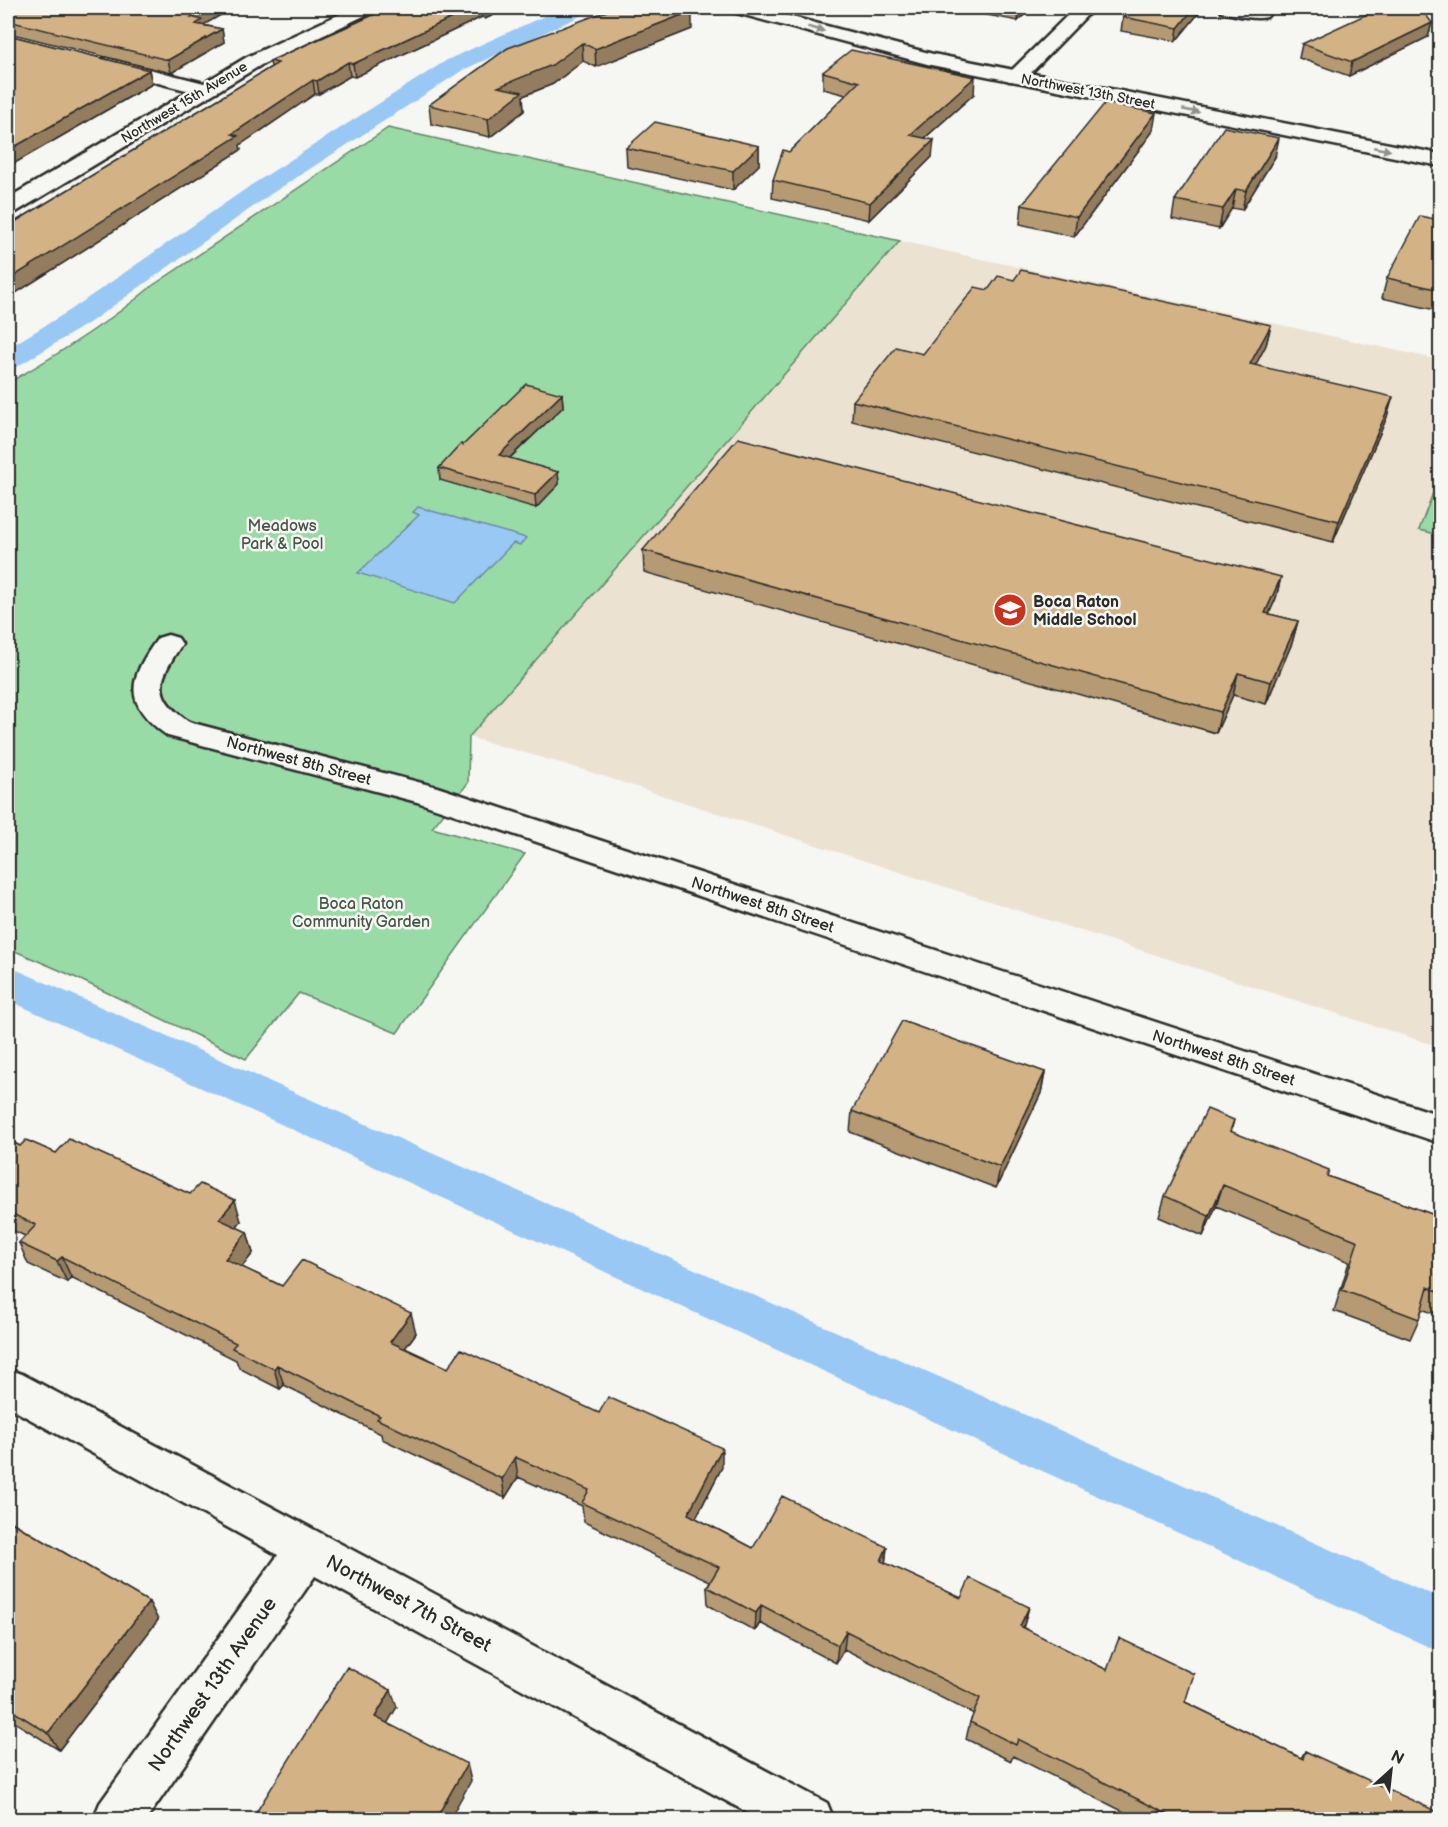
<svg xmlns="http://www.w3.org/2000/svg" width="1448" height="1827" font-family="'Balsamiq Sans',sans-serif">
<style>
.built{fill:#ece2d2}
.green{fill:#99dba6;stroke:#628368;stroke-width:1.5}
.water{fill:#99c8f5;stroke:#6d89a4;stroke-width:1.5}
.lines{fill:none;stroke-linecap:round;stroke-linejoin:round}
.canal{fill:#99c8f5;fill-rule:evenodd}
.minor-casing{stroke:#2b2b2b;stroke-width:5}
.tertiary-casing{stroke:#2b2b2b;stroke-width:5}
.minor{fill:#f6f6f2;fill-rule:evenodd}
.tertiary{fill:#f6f6f2;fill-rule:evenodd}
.wall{fill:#b59a73;stroke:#2b2b2b;stroke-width:1.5}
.shaded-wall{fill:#947d5e;stroke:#2b2b2b;stroke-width:1.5}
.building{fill:#d3b386;stroke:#2b2b2b;stroke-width:1.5}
.oneway{fill:#90908e}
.labels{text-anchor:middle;stroke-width:5;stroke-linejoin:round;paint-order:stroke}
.far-street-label{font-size:14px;fill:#2b2b2b;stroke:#f6f6f2}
.park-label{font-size:16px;fill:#46574a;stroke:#f6f6f2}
.poi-label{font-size:16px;font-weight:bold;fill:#2b2b2b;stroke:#f6f6f2;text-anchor:start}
.street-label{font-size:16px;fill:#2b2b2b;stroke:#f6f6f2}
.near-street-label{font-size:20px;fill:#2b2b2b;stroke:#f6f6f2}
</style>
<rect width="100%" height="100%" fill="#f6f6f2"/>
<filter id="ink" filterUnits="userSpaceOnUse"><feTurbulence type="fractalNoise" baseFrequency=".0167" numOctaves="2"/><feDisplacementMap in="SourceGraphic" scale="12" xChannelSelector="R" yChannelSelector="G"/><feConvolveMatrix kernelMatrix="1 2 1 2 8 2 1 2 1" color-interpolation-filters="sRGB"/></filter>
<g filter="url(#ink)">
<path class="built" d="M900 241 1440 360V1047L578 768 469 737 748 412Z"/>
<path class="green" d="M388 128 900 241 469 737 468 783 432 828 525 854 397 1033 299 993 246 1059 66 973 8 948V383C59 354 107 324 152 286Z
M1440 474V535L1419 530Z"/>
<path class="water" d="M418 507 526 538 520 545 513 543 455 603 358 573 419 515 413 512Z"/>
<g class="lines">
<path class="canal" d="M562 8H590L587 13 463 70 271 194 89 323 18 366 8 369V348L69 311 253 184 447 60Z
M8 966 1440 1598V1652L8 1000Z"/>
<defs>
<path id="minor" d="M353 8H375L372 12 261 65 16 212 8 213V198L190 91 99 68 97 64 99 60 106 58 204 83 247 57Z
M1075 8H1094L1023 81H1009L1006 77 1009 73Z
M1219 8 1267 9 1270 13 1267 17C1254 20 1235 15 1222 12Z
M168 635 178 638 182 644C159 679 150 695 189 722L437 787 1440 1115V1143L417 802 168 736C122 704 128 679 158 638Z
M8 1369 22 1374 827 1803 834 1820H761L315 1576 146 1820H93L100 1803 278 1555 8 1407Z"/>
<path id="tertiary" d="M730 8H758L933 54 1440 154V166L931 65 733 12Z"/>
</defs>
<use href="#minor" class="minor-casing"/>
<use href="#tertiary" class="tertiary-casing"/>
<use href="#minor" class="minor"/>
<use href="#tertiary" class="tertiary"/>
</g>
<path class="wall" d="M8 8H233L203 25 222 29 224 42 171 73 9 33 8 34Z
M389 8H508L485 19 482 17 355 77 350 76 319 94H315L240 145 241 150 8 298V226L271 67 270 61Z
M956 8H1031L1018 21 956 9Z
M1203 8 1176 41 1121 31 1123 17Z
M1432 23 1428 37 1349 76 1299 58 1302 44Z
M692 29 596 67 583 61 553 84 523 96 524 111 490 137 431 124 429 105 508 48Z
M8 35 149 70 152 84 13 164 8 162Z
M823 72 974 94 925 138 932 157 869 220 772 198 773 180 789 152 846 95 823 89Z
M1153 131 1074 237 1020 224 1022 205Z
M759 146V165L733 190 627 167 626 148Z
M1275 157 1242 210 1232 208 1219 229 1172 219 1175 200Z
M1440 220V311L1382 298 1387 278Z
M1014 280 1271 325 1266 345 1255 366 1387 417 1333 542 852 421 853 401 923 354 988 290Z
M562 394 563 407 510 458 558 472 559 484 536 508 440 480 439 468 463 445Z
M643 550 1281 577 1276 598 1269 614 1298 621 1292 643 1266 704 1233 695 1216 733 644 572Z
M1045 1072 1041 1093 996 1188 850 1132 852 1111Z
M1234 1120 1231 1132 1327 1176 1440 1217V1316L1422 1309 1419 1319 1410 1339 1334 1311 1349 1262 1216 1206 1203 1236 1159 1217 1165 1196Z
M8 1140 20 1146 56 1153 241 1221 236 1227 247 1232 253 1253 242 1267 282 1286 416 1333 405 1348 448 1368 599 1413 722 1467 696 1518 753 1548 887 1547 885 1563 961 1598 1029 1607 1023 1628 1107 1670 1185 1702 1301 1758 1305 1751 1440 1820H1140L1013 1756 1011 1761 966 1739 970 1722 974 1714 844 1649 836 1663 760 1623 755 1631 708 1605 707 1587 710 1581 584 1522 582 1506 518 1477 505 1498 382 1439 381 1434 284 1385 280 1389 239 1368 236 1360 71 1277 67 1282 28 1264 19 1243 25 1236 8 1228Z
M8 1520 149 1602 158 1620 59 1750 8 1718Z"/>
<path class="shaded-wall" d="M208 8H233L203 25 205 33 191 17Z
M473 8H481L482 17 355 77 353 64Z
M484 8H508L485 19Z
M1021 8H1031L1018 21 1019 10Z
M1194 8H1203L1176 41 1178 28Z
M692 11V29L596 67 595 49Z
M1432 23 1428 37 1349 76 1352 62Z
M222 29 224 42 171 73 168 60Z
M582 43 583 61 553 84 523 96 524 111 490 137 488 119 498 87Z
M348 62 350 76 319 94 317 81Z
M149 70 152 84 13 164 9 150Z
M975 77 974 94 909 152 910 135Z
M313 80 315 94 240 145 241 150 8 298V280L232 134Z
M1156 113 1153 131 1074 237 1077 217Z
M1279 138 1275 157 1242 210 1246 191Z
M934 140 932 157 869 220 870 203Z
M759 146V165L733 190V171Z
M1236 189 1232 208 1219 229 1223 209Z
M1271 325 1266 345 1245 385 1250 364Z
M562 394 563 407 500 467 499 455Z
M1393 397 1387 417 1333 542 1339 521Z
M558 472 559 484 536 508 535 495Z
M1281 577 1276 598 1260 634 1265 613Z
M1298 621 1292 643 1266 704 1271 682Z
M1238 673 1233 695 1216 733 1221 712Z
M1045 1072 1041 1093 996 1188 1000 1167Z
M1223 1185 1216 1206 1203 1236 1209 1216Z
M235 1200 241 1221 226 1240 219 1219Z
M247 1232 253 1253 232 1279 225 1259Z
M62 1257 71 1277 67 1282 57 1261Z
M411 1313 416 1333 395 1362 390 1342Z
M277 1365 284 1385 280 1389 274 1369Z
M722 1448V1467L688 1533V1514Z
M515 1457 518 1477 505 1498 502 1479Z
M887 1547 885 1566 881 1561Z
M149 1602 158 1620 59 1750 48 1733Z
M761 1605 760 1623 755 1631 756 1613Z
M1029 1607 1024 1625 1015 1645 1020 1626Z
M846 1631 844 1649 836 1663 838 1645Z
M391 1690 397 1707 381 1734 375 1717Z
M467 1764 471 1781 449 1820H435Z"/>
<path class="building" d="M8 8H208L191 17 202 20 196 24 222 29 168 60 8 21Z
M389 8H473L353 64 348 62 317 81 313 80 232 134 238 136 8 280V226L278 63 270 61Z
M615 8H683L692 11 595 49 582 43 552 65 498 87 522 92 488 119 429 105 508 48Z
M1007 8H1021L1019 10Z
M1132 8H1194L1178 28 1123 17Z
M1380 8H1421L1432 23 1352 62 1302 44Z
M8 35 149 70 9 150H8Z
M851 50 975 77 910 135 934 140 870 203 773 180 783 150 789 152 859 82 823 72Z
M1105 103 1156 113 1077 217 1022 205Z
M655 122 759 146 733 171 626 148Z
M1224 127 1279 138 1246 191 1236 189 1223 209 1175 200Z
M1420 216 1440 220V290L1387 278Z
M1021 270 1271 325 1250 364 1393 397 1339 521 853 401 896 347 923 354 975 287 988 290 998 276 1014 280Z
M526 384 562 394 499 455 558 472 535 495 439 468 461 444 463 445Z
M738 438 1281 577 1265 613 1298 621 1271 682 1238 673 1221 712 643 550Z
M902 1021 1045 1072 1000 1167 852 1111Z
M1207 1109 1234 1120 1230 1131 1329 1170 1327 1176 1440 1217V1292L1428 1287 1419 1319 1342 1290 1358 1241 1223 1185 1209 1216 1165 1196Z
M69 1139 190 1194 200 1184 235 1200 219 1219 247 1232 225 1259 282 1286 302 1260 411 1313 390 1342 448 1368 461 1349 599 1413 608 1397 722 1448 688 1514 753 1548 782 1496 887 1547 881 1561 961 1598 970 1578 1029 1607 1020 1626 1107 1670 1119 1638 1194 1674 1185 1702 1303 1759 1305 1751 1440 1813V1820H1179L1018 1739 1016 1745 970 1722 980 1698 846 1631 838 1645 761 1605 756 1613 707 1587 719 1567 582 1503 589 1490 515 1457 502 1479 377 1419 380 1416 277 1365 274 1369 232 1348 236 1343 62 1257 57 1261 19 1243 36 1225 8 1212V1140L20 1146 26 1140 56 1153Z
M8 1520 149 1602 48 1733 8 1708V1661L12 1655 8 1652Z
M347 1667 391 1690 375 1717 467 1764 435 1820 252 1819Z
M573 1811 590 1820H569Z"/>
<defs><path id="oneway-solid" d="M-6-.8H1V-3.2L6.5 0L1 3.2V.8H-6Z" transform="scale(1.5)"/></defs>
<g class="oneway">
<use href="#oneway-solid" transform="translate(816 29) rotate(15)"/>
<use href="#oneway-solid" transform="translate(1191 111) rotate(11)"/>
<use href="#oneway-solid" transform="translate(1382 149) rotate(11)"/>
</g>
</g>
<defs>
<symbol id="school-disc" viewBox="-11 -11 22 22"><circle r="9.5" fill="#c8321e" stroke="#f6f6f2"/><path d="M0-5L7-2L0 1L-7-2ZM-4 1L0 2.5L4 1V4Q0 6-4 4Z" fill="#fff"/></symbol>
</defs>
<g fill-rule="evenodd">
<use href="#school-disc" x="991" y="591" width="38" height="38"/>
</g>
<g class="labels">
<g class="far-street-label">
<text transform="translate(1088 91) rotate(11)" y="5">Northwest 13th Street</text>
<text transform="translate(184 102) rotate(-31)" y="5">Northwest 15th Avenue</text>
</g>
<g class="park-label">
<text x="282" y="531">Meadows<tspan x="282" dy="18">Park &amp; Pool</tspan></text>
<text x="361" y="909">Boca Raton<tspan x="361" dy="18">Community Garden</tspan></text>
</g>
<g class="poi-label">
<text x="1033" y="607">Boca Raton<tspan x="1033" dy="18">Middle School</tspan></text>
</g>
<g class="street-label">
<text transform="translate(299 760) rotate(15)" y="6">Northwest 8th Street</text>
<text transform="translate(763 904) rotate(18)" y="6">Northwest 8th Street</text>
<text transform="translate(1224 1057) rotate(18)" y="6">Northwest 8th Street</text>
</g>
<g class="near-street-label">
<text transform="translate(409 1603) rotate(28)" y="7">Northwest 7th Street</text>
<text transform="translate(212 1684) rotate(-55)" y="7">Northwest 13th Avenue</text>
</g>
</g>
<rect width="1448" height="1827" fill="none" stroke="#f6f6f2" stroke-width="30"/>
<rect x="15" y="15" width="1418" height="1797" fill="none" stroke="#2b2b2b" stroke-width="2" filter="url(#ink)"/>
<g transform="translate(1391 1770) rotate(27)" stroke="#f6f6f2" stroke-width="4.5" paint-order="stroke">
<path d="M0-4.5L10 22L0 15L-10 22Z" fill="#2b2b2b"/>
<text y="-9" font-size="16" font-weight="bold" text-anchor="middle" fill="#2b2b2b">N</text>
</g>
</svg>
